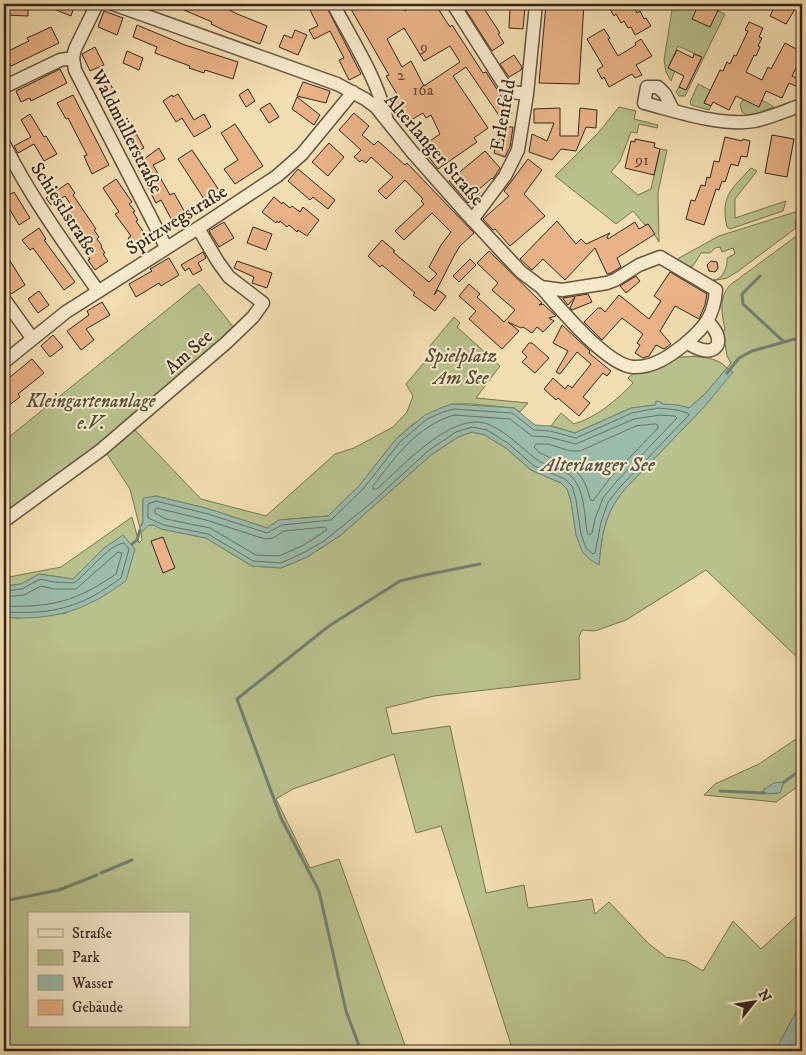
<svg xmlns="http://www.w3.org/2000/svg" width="806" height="1055" font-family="'IM FELL DW Pica',serif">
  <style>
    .green { fill: #b9c28d; stroke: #777454; fill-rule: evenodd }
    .water { fill: #9bbcab; stroke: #728071 }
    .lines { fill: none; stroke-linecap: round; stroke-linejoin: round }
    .shore { stroke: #687062; stroke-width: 1 }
    .stream { stroke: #728071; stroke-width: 3 }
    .building { fill: #eab387; stroke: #35251a; fill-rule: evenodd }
    .minor-casing { stroke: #645340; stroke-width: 15 }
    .minor { stroke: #f7eacc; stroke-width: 12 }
    .labels { text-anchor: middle; stroke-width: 4; stroke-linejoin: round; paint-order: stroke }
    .number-label { font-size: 16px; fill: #624835 }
    .street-label { font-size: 19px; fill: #35251a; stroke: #f7eacc }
    .park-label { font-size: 19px; font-style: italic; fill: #564c37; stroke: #f7eacc }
    .water-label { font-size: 20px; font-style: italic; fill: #545246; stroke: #f7eacc }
  </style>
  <rect width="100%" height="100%" fill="#f3deb1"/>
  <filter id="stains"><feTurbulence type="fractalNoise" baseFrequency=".004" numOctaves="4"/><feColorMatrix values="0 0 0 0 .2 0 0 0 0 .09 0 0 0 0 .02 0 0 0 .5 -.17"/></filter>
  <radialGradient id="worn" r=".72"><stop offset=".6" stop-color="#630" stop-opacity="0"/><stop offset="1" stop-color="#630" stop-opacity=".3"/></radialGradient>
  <path class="green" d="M673 4H703L725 14 685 96H679L676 92 679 87 686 90 702 57 678 46 668 68 675 71 671 81 666 72 664 60Z
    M698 84 710 90 704 103 711 106 709 110 691 105 690 102Z
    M744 99 762 100 774 107 758 113 746 115 742 112 740 104Z
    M619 107 636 111 634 119 658 125 657 128 639 124 637 133 631 132 620 161 611 172 638 195 651 189 660 149 667 150 658 193 659 242 648 224 645 225 633 211 616 224 555 176 598 133Z
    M751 168 757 171 735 199V218L786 201 783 211 730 229 727 227C720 196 731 190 751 168Z
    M795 212 798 218 795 220 796 228 737 272 727 278 712 281 699 273C703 275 708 280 713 280 723 280 728 266 727 258L735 254 733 248 722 252 720 247 715 248 710 253H701L693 266 686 268 678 261 679 258 719 236Z
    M802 232V662L706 570 626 620 595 631 582 630 579 637 580 679 434 696 386 708 392 734 450 726 486 893 524 885 528 908 592 899 595 914 609 902 649 944 666 957 686 961 703 971 733 921 761 949 802 911V1001L775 1051H513L441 826 416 833 394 754 293 789 276 799 310 868 339 859 407 1051H4V617L18 618 67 613 105 547 73 579 39 574 21 584 4 586V578L61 567 132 517 139 543 142 540 141 533 149 525H154L162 529 206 538 252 566 281 568 307 557 341 535 431 455 458 437 472 432 485 435 506 448 531 470 561 483 567 489 571 501 576 535 599 565C602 534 604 515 624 490L704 407 732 372 727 368 705 394 689 408C678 405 666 406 656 402L655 405 631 408 575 433 551 426 561 413 574 424C597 417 617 400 633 383L628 378C646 359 708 346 727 368L731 363 727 356 723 331 725 330C722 313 718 299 730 285ZM29 914H189V1026H29Z
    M199 284 235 329 111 434 19 505 4 513V441Z
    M454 317 460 323 457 327 500 366 476 398 528 403 520 412 514 408 472 404H452L441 408 413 424 396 439 359 486 328 516 279 520 267 528 209 509 156 496 143 499V522L140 528 130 489 105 451 133 428 201 499 266 516 335 454 354 448 393 427 407 412 413 396 406 384 434 351 429 347Z
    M802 735V787L800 785 776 802 704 795 715 784 759 764Z"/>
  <path class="water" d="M727 368 733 372 704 407 624 490C604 515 602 534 599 565L589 559 582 551 576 535 571 501 567 489 561 483 531 470 506 448 485 435 472 432 458 437 431 455 341 535 307 557 281 568 252 566 206 538 161 529 154 525H149L141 533 140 528 143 522V498L156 496 209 509 267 528 279 520 328 516 359 486 396 439 425 415 441 408 452 404 514 408 535 425 551 426 575 433 631 408 655 405 656 401 661 402 662 404 678 405 689 408 705 394Z
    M123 535 135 549 126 581C115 588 104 597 92 602 67 616 32 620 4 617V586L21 584 39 574 73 579 104 548Z
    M784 782 780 793 765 794 763 790 774 783Z
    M802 1001V1051H775Z"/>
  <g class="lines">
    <path class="shore" d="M659 408 677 410 688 413 689 415 621 486 608 502 601 522 595 553 593 554 586 548 581 534 576 500 572 486 565 479 534 466 509 444 487 430 472 427 456 432 428 451 370 504 324 541 305 552 281 563 253 561 208 534 164 525 148 518V504L156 501 208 514 267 533 282 525 331 520 363 489 400 442 427 419 443 412 454 409 512 413 534 430 550 431 576 438 632 413Z
      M454 415 510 419 532 436 549 437 576 444 634 419 660 415 675 416 677 418 616 482 603 498 595 519 592 533 589 535 587 532C584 514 585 484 567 473 557 467 545 466 536 459 520 447 508 433 490 425 454 408 401 468 377 489H373V486C395 457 417 426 454 415Z
      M656 424 658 425V428L610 478 593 501 590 499C584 473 575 468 551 458 544 455 539 453 534 447L536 444H548L570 451H580L636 426Z
      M157 508 206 520 265 539 273 538 284 531 325 527 327 530 302 546 279 556 256 555 210 528 166 519 155 513V510Z
      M4 591 22 589 40 579 54 582 74 583C88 573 108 545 124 543L129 549 121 578C104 590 86 602 66 607 47 613 24 613 4 612
      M4 597 24 595 41 586 54 589H76L118 552 122 553 116 574C77 601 51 608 4 606"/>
    <path class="stream" d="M760 276 742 294 743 304 783 341
      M727 373 739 358 752 351 802 337
      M132 544 137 540 140 530
      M784 782 802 769
      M720 791 765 793
      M101 873 132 860
      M4 901 59 890 97 875
      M361 1051 346 1011 319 891 281 818 237 699 329 626 400 581 425 575 480 564"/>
  </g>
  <path class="building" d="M59 4H75L71 16 56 10Z
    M187 4H218L235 13 267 26 260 44 226 31 211 24 212 22 184 10Z
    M317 4H325L361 74 349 80 339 60 344 58 330 31 314 39 309 30 318 26 309 8Z
    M348 4H401L405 11 416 4H435L450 27 452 25 483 73 486 72 512 113 502 120 466 67 453 76 488 128 474 138 477 142 438 169 421 147 440 134 431 115 426 118 423 113 404 124 390 100 398 96 386 76 389 75ZM404 28 424 61 450 46 460 62 424 86 411 61 402 67 387 39Z
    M462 4H481L500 33 498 34 504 43 492 51Z
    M546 4H584L579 84 539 83Z
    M607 4H632L637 13 640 11 644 19 646 18 651 26 635 35 631 27 628 28 624 21 621 23 616 14 614 16Z
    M699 4H721L710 27 692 19Z
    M781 4H798L786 24 770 16 774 8 778 10Z
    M4 6 28 7V16L4 15Z
    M510 8H525L523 29 509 28Z
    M104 11 123 18 117 35 98 27Z
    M749 22 763 28 759 37 762 38 758 46 760 47 756 56 754 55 746 72 762 80 768 67 771 69 785 43 800 51 796 60 799 62 792 76 802 81V89L789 83 782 98 766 91 759 107 736 96 729 110 713 102 711 106 704 103 720 70 723 71 727 62 730 64 734 55 736 56 748 31 745 30Z
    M137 25 185 45 238 62 233 79 205 70 204 73 189 68 190 66 155 53 157 47 133 37Z
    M51 27 59 43 11 66 4 53 29 41 27 38Z
    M604 29 610 38 608 39 618 56 636 45 635 43 641 39 652 56 636 65 642 75 635 78 632 74 609 87 604 77 602 79 597 70 603 66 587 39Z
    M295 30 307 35 298 55 279 47 284 35 292 38Z
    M95 47 104 65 90 71 82 54Z
    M677 50 693 58 694 54 702 57 686 90 679 87 684 76 668 68Z
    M127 51 143 58 139 70 123 63Z
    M514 55 522 67 521 70 509 77 500 64Z
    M60 69 67 83 31 101 30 98 21 102 16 91Z
    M109 82 116 94 105 100 98 88Z
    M303 82 330 91 326 103 297 96Z
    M248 89 255 101 246 107 239 95Z
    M178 94 194 120 204 114 211 127 194 137 182 118 176 122 163 101 172 95 173 97Z
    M73 95 109 165 92 174 84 156 87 155 68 118 66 119 57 103Z
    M297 97 320 115 314 125 292 109Z
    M270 103 279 117 269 123 260 109Z
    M560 108V136H578L580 108 597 110 596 128 586 127 576 151 561 149 552 160 529 152 532 134 547 141 554 123H534V109Z
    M354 113 369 126 362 135 374 145 378 141 405 165 407 163 474 233 460 246 455 254 434 295 438 290 446 296 435 311 413 295 415 293 382 265 380 267 368 256 382 240 395 251 393 252 429 282 437 274 429 267 441 245 451 232 432 213 404 240 395 231 424 204 421 201 423 199 405 180 386 199 378 191 393 177 371 157 366 163 362 160 360 162 354 157 361 150 339 130Z
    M30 114 44 137 46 136 57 154 44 161 34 144 18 153 14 146 31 137 21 120Z
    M131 124 144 148 132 154 120 130Z
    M235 124 263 166 235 184 224 169 238 160 221 133Z
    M502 127H513L510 147 505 157 494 153 497 141 500 139Z
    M772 135 794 139 787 177 765 173Z
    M725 137 742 141 743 139 750 141 747 157 741 156 738 166 731 164 725 182 722 181 719 190 716 189 704 225 686 219 691 200 695 201 701 185 705 186 707 177 710 178 714 161 719 162Z
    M635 139 655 143 654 147 660 149 654 175 625 168 631 141 635 142Z
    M329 143 344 157 328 176 312 162Z
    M159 148 165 159 153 165 170 195 174 193 187 216 174 224 161 200 156 203 136 165Z
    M192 150 221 193 206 202 178 159Z
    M485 151 500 168 493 179 492 178 478 190 480 193 468 203 449 181Z
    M528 159 542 170 524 194 545 216 510 246 495 229 493 230 483 219 509 196 504 191Z
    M298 169 335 200 328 209 313 197 310 200 288 181Z
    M116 179 132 202 129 204 135 211 133 212 138 220 136 221 150 242 136 251 128 238 131 236 115 214 119 212 103 188Z
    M68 183 75 193 73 195 96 229 94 230 99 237 97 239 102 246 101 247 105 253 103 254 108 261 95 270 88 260 90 259 88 256 90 255 79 241 83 238 64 210 71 205 65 196 51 205 46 198Z
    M14 192 30 218 19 225 4 200V198Z
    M274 197 282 204 283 202 290 208 292 206 300 212 303 207 319 220 307 236 298 230 297 232 289 225 287 227 280 221 279 223 277 221 276 223 262 212Z
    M557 221 576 244 581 239 586 244 610 233 607 237 608 239 635 222 639 229 648 224 655 234 617 258 621 267 611 273 607 274 595 248 565 280 543 259 532 270 520 259Z
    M224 222 234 238 219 247 209 231Z
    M253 227 272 234 266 250 247 243Z
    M39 228 46 239 44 240 75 282 64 290 33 248 30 250 22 240Z
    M4 251 25 285 11 294 4 283Z
    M489 251 542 303 539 305 543 304 556 316 549 318 554 321 543 332 537 327 532 333 523 327 521 328 508 322 519 331 502 349 469 319 476 311 459 296 469 284 480 294 477 297 504 322 515 310 492 290 498 283 477 263Z
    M203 252 206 258 198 263 202 270 193 275 189 268 185 271 181 265Z
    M169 258 179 275 161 286 159 283 136 297 129 284 152 271 150 269Z
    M470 259 476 265 459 282 453 276Z
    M237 261 272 273 267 288 252 283 254 277 234 268Z
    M711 261 717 262 718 268 715 272 709 271 707 265Z
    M670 272 707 294 705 305 699 319 675 306 660 331 671 344 664 349 656 345 649 356 643 358 635 353 640 345 637 343 643 334 622 318 602 340 584 322 598 308H601L605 312 619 295 649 319 661 301 654 296Z
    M636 276 640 281 626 293 620 286Z
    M39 291 49 305 38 313 28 299Z
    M588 294 592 302 572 310 570 308 575 297 568 305 563 299V298Z
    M102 302 110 315 86 329 94 340 81 350 67 331 89 315 87 311Z
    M562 325 590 351 589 353 611 371 607 376 603 373 583 397 590 403 579 416 558 398 556 400 544 389 553 378 565 389 568 385 572 388 591 364 577 352 560 374 556 372 568 351 553 343Z
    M53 335 63 347 50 357 41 346Z
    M529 343H532L549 358 535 373 522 362 527 357 522 352Z
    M32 359 44 373 18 394 20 397 8 406 4 400V382Z
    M163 537 175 568 163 573 151 541Z"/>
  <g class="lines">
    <g class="minor-casing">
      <path id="minor" d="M113 4 337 84 365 99 376 107 413 153 467 214 521 272 541 287 562 290 607 283 615 280 639 265 660 257 716 290C714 316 705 327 685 344 670 356 653 368 633 367 606 365 559 307 541 287
        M333 4C352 40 376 76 386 117
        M453 4 505 86 512 92 527 94
        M73 58 75 70 166 247
        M4 87 60 60 73 58 75 49 97 4
        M673 110 665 94 658 87H647L644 103C676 111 722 127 754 121 770 118 787 110 802 105
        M4 144C30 196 64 243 98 291
        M472 220 505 176 518 150 527 94 536 4
        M4 299 32 338
        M687 342C713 362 730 343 708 322
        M4 362 66 312 206 223 277 176 302 154 353 92
        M4 521 101 450 226 343 253 317 263 303 229 277 218 262 198 228"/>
    </g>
    <use href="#minor" class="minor"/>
  </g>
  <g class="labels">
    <g class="number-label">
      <text x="424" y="52">9</text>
      <text x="401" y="80">2</text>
      <text x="423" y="95">16a</text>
      <text x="642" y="165">91</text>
    </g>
    <g class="street-label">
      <text transform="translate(502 115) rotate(-80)" y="7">Erlenfeld</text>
      <text transform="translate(128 131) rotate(63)" y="7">Waldmüllerstraße</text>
      <text transform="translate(435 149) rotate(49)" y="7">Alterlanger Straße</text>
      <text transform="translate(65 208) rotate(57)" y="7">Schiestlstraße</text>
      <text transform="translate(176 219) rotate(-32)" y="7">Spitzwegstraße</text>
      <text transform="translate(188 351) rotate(-41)" y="7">Am See</text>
    </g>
    <g class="park-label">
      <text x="461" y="362">Spielplatz<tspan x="461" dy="22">Am See</tspan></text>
      <text x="91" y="407">Kleingartenanlage<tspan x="91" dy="22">e.V.</tspan></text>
    </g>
    <g class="water-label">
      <text x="598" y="471">Alterlanger See</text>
    </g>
  </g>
  <rect width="806" height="1055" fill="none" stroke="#f3deb1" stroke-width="20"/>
  <rect x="5" y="5" width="796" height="1045" fill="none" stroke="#35251a" stroke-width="2.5"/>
  <rect x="10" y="10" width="786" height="1035" fill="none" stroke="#35251a"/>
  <rect x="28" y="912" width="162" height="115" fill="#f7eacc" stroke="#a99b85"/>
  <rect x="38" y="929" width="25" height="8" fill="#f7eacc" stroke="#a99b85"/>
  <text x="72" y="938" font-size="15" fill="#35251a">Straße</text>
  <rect x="38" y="950" width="25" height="15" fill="#b9c28d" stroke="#a99b85"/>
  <text x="72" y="962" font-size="15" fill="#35251a">Park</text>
  <rect x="38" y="975" width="25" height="15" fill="#9bbcab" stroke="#a99b85"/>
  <text x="72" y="988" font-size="15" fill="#35251a">Wasser</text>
  <rect x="38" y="1000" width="25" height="15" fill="#eab387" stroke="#a99b85"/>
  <text x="72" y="1012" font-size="15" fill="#35251a">Gebäude</text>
  <g transform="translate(754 1002) rotate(60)" stroke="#f7eacc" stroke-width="4" paint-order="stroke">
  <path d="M0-4L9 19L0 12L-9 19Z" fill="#35251a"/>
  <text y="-8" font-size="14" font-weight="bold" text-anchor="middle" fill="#35251a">N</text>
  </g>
  <rect width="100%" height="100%" filter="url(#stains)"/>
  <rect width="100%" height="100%" fill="url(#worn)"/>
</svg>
